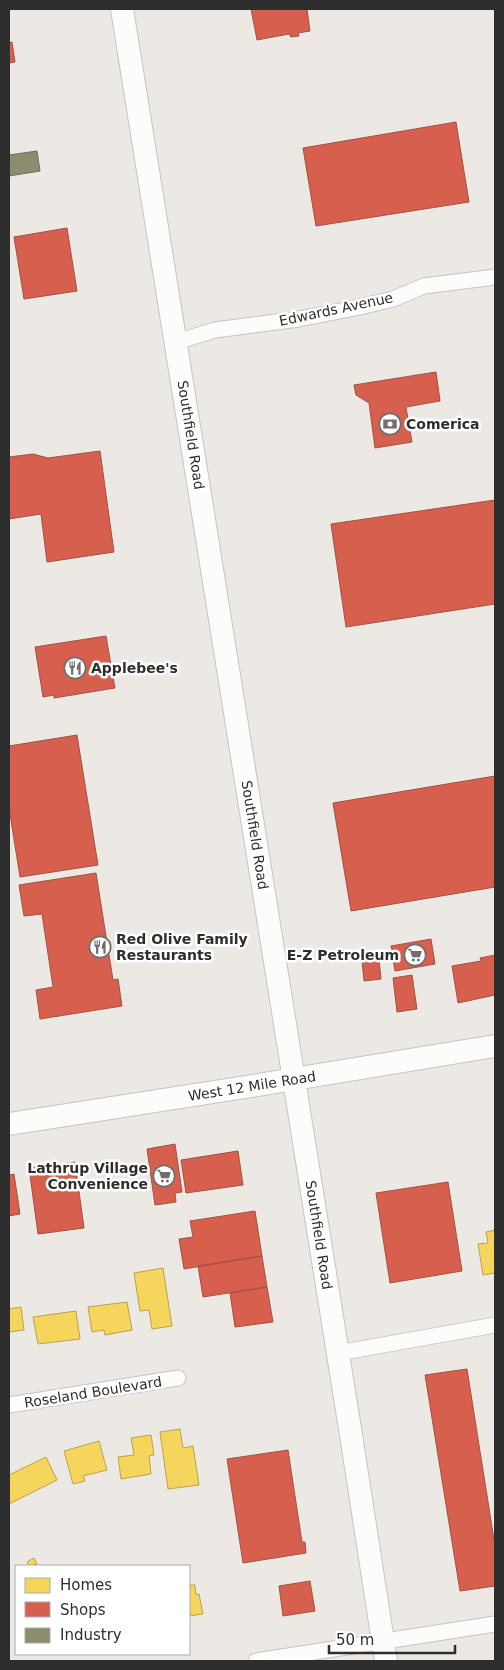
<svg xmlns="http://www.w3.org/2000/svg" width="504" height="1670" font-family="'DejaVu Sans',sans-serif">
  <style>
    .homes { fill: #f6d55c; stroke: #baa34e }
    .shops { fill: #d6604d; stroke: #a45144 }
    .industry { fill: #8c8c6e; stroke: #70705b }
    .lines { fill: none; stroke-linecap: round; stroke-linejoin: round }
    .street-casing { stroke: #c5c4c5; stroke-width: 17 }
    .secondary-casing { stroke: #c5c4c5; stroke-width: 24 }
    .street { stroke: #fcfcfb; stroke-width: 15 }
    .secondary { stroke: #fcfcfb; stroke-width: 22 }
    .labels { text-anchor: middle; stroke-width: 5; stroke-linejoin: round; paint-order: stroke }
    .street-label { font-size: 14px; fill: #2e2e2e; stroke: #fff }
    .poi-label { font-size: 14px; font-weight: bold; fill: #2e2e2e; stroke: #fff; text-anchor: start }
  </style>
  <rect width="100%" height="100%" fill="#ece8e4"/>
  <path class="homes" d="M495 1230V1273L483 1275 478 1244 488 1243 486 1232Z
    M163 1268 172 1326 152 1329 149 1310 140 1311 134 1273Z
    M127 1302 132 1330 105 1335 104 1330 92 1332 88 1307Z
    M21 1307 24 1330 9 1332V1309Z
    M76 1311 80 1339 38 1344 33 1317Z
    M180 1429 183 1448 193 1446 199 1485 168 1489 160 1432Z
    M151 1435 154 1455 149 1456 151 1474 121 1479 118 1457 134 1455 131 1438Z
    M99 1441 107 1470 83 1476 85 1481 73 1484 64 1451Z
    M46 1457 57 1480 9 1504V1475Z
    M34 1558 37 1564 29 1566 27 1562Z
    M189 1585H195L196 1595 199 1594 203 1614 189 1616Z"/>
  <path class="shops" d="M251 9H307L310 31 298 33 299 36 291 37 289 34 257 40Z
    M12 42 15 62 9 63V43Z
    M456 122 469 202 316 226 303 148Z
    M67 228 77 291 24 299 14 237Z
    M436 372 440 401 406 407 412 442 375 448 369 403 356 395 354 385Z
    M100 451 114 552 47 562 41 514 9 519V457L33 454 48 458Z
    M495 500V604L346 627 331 524Z
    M106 636 115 688 54 698V695L43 697 35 647Z
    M77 735 98 865 20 877 9 808V746Z
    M495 776V887L351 911 333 803Z
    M96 873 113 980 118 979 122 1006 40 1019 36 990 53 987 42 914 24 916 19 885Z
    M431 939 435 964 395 971 391 946Z
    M495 955V995L458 1003 452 966 481 961 480 958Z
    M379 959 381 979 364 981 362 961Z
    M412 975 417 1009 397 1012 393 978Z
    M175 1144 182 1192 175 1193 176 1202 155 1205 147 1149Z
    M238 1151 243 1185 186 1193 181 1160Z
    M75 1162 84 1228 38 1234 29 1168Z
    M14 1174 20 1214 9 1216V1175Z
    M448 1182 462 1271 390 1283 376 1193Z
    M255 1211 262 1256 184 1269 179 1239 193 1237 190 1221Z
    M262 1256 267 1287 203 1297 198 1266Z
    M267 1287 273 1322 235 1327 230 1293Z
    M467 1369 495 1546V1586L460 1591 425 1375Z
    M288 1450 302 1542H305L306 1553 243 1563 227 1459Z
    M310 1581 315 1611 283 1616 279 1586Z"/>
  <path class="industry" d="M37 151 40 171 9 176V155Z"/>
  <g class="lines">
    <g class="street-casing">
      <path id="street" d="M176 342 215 330 299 319 360 307 393 299 424 286 495 277
        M338 1353 495 1325
        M9 1405 178 1378
        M256 1661 495 1624"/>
    </g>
    <g class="secondary-casing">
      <path id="secondary" d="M122 9 351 1435 386 1661
        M9 1124 252 1086 495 1046"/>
    </g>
    <use href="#street" class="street"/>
    <use href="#secondary" class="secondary"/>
  </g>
  <defs>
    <g id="bank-ring" transform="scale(1.125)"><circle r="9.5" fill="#fff" stroke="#706f6e" stroke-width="1.5"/><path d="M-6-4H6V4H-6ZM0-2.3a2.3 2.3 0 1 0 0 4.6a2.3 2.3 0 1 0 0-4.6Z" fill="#706f6e"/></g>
    <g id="restaurant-ring" transform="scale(1.125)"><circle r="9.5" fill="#fff" stroke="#706f6e" stroke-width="1.5"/><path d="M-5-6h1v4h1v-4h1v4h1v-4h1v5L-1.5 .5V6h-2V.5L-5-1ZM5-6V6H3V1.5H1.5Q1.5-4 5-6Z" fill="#706f6e"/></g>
    <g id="supermarket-ring" transform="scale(1.125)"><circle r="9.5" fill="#fff" stroke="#706f6e" stroke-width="1.5"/><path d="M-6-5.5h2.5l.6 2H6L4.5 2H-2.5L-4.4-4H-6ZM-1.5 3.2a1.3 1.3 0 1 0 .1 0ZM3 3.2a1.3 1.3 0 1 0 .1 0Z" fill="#706f6e"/></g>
  </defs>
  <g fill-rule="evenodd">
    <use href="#bank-ring" x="390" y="424"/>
    <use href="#restaurant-ring" x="75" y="668"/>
    <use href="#restaurant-ring" x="100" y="947"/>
    <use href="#supermarket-ring" x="415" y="955"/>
    <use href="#supermarket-ring" x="164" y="1176"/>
  </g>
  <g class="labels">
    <g class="street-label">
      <text transform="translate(336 309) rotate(-12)" y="5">Edwards Avenue</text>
      <text transform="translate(191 435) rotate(81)" y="5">Southfield Road</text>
      <text transform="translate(255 835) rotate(81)" y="5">Southfield Road</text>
      <text transform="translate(252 1086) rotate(-9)" y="5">West 12 Mile Road</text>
      <text transform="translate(319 1235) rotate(81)" y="5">Southfield Road</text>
      <text transform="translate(93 1392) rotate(-9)" y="5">Roseland Boulevard</text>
    </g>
    <g class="poi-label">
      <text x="406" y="429">Comerica</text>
      <text x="91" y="673">Applebee's</text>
      <text x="116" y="944">Red Olive Family<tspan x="116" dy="16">Restaurants</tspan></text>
      <text x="399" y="960" text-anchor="end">E-Z Petroleum</text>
      <text x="148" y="1173" text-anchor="end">Lathrup Village<tspan x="148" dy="16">Convenience</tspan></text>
    </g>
  </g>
  <rect width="504" height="1670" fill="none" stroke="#2e2e2e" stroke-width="20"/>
  <rect x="15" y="1565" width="175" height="90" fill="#ffffff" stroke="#ababab"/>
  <rect x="25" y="1578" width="25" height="15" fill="#f6d55c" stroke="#ababab"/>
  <text x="60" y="1590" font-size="15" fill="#2e2e2e">Homes</text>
  <rect x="25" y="1602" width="25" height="15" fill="#d6604d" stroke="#ababab"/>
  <text x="60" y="1615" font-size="15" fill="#2e2e2e">Shops</text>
  <rect x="25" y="1628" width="25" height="15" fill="#8c8c6e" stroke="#ababab"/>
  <text x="60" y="1640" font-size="15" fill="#2e2e2e">Industry</text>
  <path d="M329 1645v8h126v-8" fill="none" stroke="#2e2e2e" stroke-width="2.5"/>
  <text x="336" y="1645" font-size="15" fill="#2e2e2e" stroke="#ffffff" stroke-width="4" paint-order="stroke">50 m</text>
</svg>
